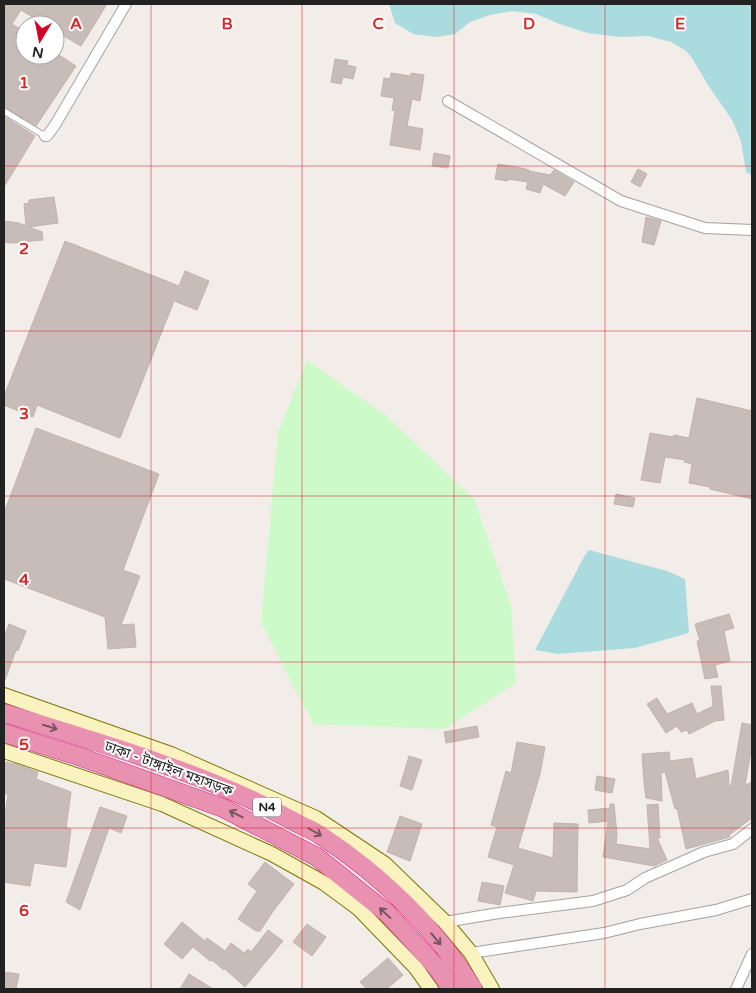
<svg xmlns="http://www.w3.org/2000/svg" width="756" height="993" font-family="'Varela Round','Noto Sans Bengali',sans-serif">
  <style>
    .park { fill: #ccfac8 }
    .water { fill: #aadcdf }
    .building { fill: #c7bcb8; stroke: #c4b2ab }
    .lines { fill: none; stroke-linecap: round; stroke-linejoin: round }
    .lane-casing { stroke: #a3a3a3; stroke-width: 7 }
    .street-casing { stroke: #a3a3a3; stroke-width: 12 }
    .secondary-casing { stroke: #7e7504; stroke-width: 16 }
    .highway-casing { stroke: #dd2986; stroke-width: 19 }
    .lane { stroke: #fff; stroke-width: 5 }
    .street { stroke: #fff; stroke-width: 10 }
    .secondary { stroke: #faf3bf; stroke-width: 14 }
    .highway { stroke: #e891b1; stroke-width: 18 }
    .oneway { stroke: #7b5462 }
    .grid { fill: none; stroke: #d62828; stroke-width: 1; stroke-opacity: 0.55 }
    .labels { text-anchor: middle; stroke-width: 4; stroke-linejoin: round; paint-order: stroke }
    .shield { fill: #fff; stroke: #646464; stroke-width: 1 }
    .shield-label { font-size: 12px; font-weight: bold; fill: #222 }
    .street-label { font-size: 14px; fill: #222; stroke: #fff }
    .grid-label { font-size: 16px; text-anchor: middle; font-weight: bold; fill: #d62828; stroke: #fff; stroke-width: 4; stroke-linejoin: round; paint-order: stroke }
  </style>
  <rect width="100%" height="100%" fill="#f2ede9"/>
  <path class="park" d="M307 360 385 415 474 499 511 606 516 683 444 729 313 724 261 622 278 433Z"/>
  <path class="water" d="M389 4H752V175L746 172 741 141 732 120 708 85 692 58 686 51 671 42 648 36 619 37 588 33 562 25 536 14 512 11 490 15 470 22 455 34 436 37 413 34 395 23Z
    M589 550 667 571 685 579 689 633 635 648 558 654 535 650 585 555Z"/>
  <path class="building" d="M4 4H107L81 46 55 31V25H46L21 10 12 24 25 32V55H59L76 66 36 126 4 107Z
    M335 59 348 61 347 65 356 67 353 79 343 77 341 84 331 82Z
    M391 73 410 76 411 73 424 75 420 101 412 99 407 126 423 129 420 150 390 145 395 111 392 110 394 98 381 96 384 78 390 79Z
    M4 116 35 136 4 187Z
    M434 153 450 156 448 168 432 166Z
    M498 164 522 168 529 170V171L550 175 554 170 574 182 565 196 543 184 540 193 526 189 528 182 508 179V181L495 179Z
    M638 169 647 174 640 187 631 182Z
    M54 197 58 223 29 227 42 232 43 240 12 243 4 242V221L19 223 26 226 24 204 29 203V200Z
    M646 217 661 221 654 245 642 242Z
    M65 241 179 286 185 271 209 281 197 310 174 301 120 438 37 405 33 417 4 405V396Z
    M697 398 752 411V499L710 489V487L689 483 692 464 684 462 685 460 665 457 660 483 641 480 650 433 673 437 674 435 689 438Z
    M36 428 159 474 123 570 140 576 121 625 134 624 136 647 108 649 105 617 4 579V513Z
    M616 494 635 498 633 507 614 504Z
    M729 614 734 628 724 631 730 661 715 665 718 677 705 679 697 641H700L695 624Z
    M9 624 26 631 18 651 16 650 5 680H4V637Z
    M711 686H721L724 720 715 721 689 734 687 730 681 732 677 726 666 733 647 704 657 698 667 714 692 703 697 714 713 706Z
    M742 723 752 725V751H751L745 785 752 782V818L729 835 730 837 686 849 677 808 675 809 665 772 661 773 662 801 646 798 644 782 642 754 669 752 670 761 692 758 696 779 728 770 729 786H731Z
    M477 726 479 737 446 743 444 732Z
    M517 742 545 747 540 774 518 848 553 858 554 823 578 824 577 892 536 891 533 901 505 893 514 865 488 857 497 827 491 825 506 771 511 773Z
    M409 756 422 760 412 790 400 786Z
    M4 762 15 764 38 772 36 779 71 792 66 828 71 829 66 867 34 863 30 886 4 882V822L8 794H4Z
    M597 776 615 779 612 793 595 790Z
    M610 804H614L617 835 616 844 650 849 647 805 658 804 660 838H657L667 860 654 866 603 857 608 821 589 823 588 810 610 808Z
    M100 807 127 816 121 833 109 828 80 910 66 902Z
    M400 816 422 824 410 861 387 852Z
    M265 862 294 884 274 910 260 931H256L238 919 257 891 248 884Z
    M482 882 504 886 500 905 478 901Z
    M182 922 205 941 207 938 225 951 231 943 244 953 248 949 251 952 268 930 283 941 245 987 225 969 224 970 212 960 210 961 193 947 182 959 164 944Z
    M307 924 326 937 312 956 293 942Z
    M388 958 403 975 387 989H367L360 982Z
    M4 972 19 974 16 989H4Z
    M189 974 213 989H180Z"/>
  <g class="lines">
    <g class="lane-casing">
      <path id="lane" d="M4 111 45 136"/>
    </g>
    <g class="street-casing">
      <path id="street" d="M448 101 621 201 705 228 752 230
        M45 136H47L55 125 126 4
        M445 922 499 913 593 901 627 890 645 878 704 852 733 844 752 829
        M471 953 604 933 640 924 716 910 752 899
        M736 989 752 954"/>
    </g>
    <g class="secondary-casing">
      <path id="secondary" d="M4 695 171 754 316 818 385 864 445 922 471 953 492 989
        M4 751 162 804 272 854 324 883 358 908 416 968 431 989"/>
    </g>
    <g class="highway-casing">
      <path id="highway" d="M4 713C85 738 168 762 246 797 263 805 280 814 297 823 304 827 313 830 320 835 380 874 436 928 473 989
        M4 733 78 756 223 808 317 857 387 913 412 940 437 968 452 989"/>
    </g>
    <use href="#lane" class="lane"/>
    <use href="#street" class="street"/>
    <use href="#secondary" class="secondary"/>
    <use href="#highway" class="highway"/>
  </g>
  <defs><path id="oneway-shaft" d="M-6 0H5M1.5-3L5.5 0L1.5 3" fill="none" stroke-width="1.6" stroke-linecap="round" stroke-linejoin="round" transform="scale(1.25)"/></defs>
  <g class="oneway">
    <use href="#oneway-shaft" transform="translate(50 727) rotate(17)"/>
    <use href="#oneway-shaft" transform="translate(236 814) rotate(-153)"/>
    <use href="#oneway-shaft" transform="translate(315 832) rotate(30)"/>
    <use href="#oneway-shaft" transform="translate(385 913) rotate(-137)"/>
    <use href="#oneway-shaft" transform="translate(436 939) rotate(50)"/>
  </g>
  <path class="grid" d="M151 4V989M302 4V989M454 4V989M605 4V989M4 166H752M4 331H752M4 496H752M4 662H752M4 828H752"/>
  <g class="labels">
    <rect class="shield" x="253" y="797.5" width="28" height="19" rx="4"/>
    <g class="shield-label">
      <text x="267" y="811">N4</text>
    </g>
    <g class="street-label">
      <text transform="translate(169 768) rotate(20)" y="5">ঢাকা - টাঙ্গাইল মহাসড়ক</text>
    </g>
  </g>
  <g class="grid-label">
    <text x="76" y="29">A</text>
    <text x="227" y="29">B</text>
    <text x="378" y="29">C</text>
    <text x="529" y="29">D</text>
    <text x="680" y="29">E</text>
    <text x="24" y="88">1</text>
    <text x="24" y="254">2</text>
    <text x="24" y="419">3</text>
    <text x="24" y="585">4</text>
    <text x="24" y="750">5</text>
    <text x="24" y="916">6</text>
  </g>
  <rect width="756" height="993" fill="none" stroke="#222222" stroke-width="10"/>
  <g transform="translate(40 40) rotate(190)"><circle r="24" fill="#ffffff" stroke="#a7a7a7"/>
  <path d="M0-4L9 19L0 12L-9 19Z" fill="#d40025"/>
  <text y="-8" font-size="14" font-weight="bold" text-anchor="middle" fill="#222222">N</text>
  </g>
</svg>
